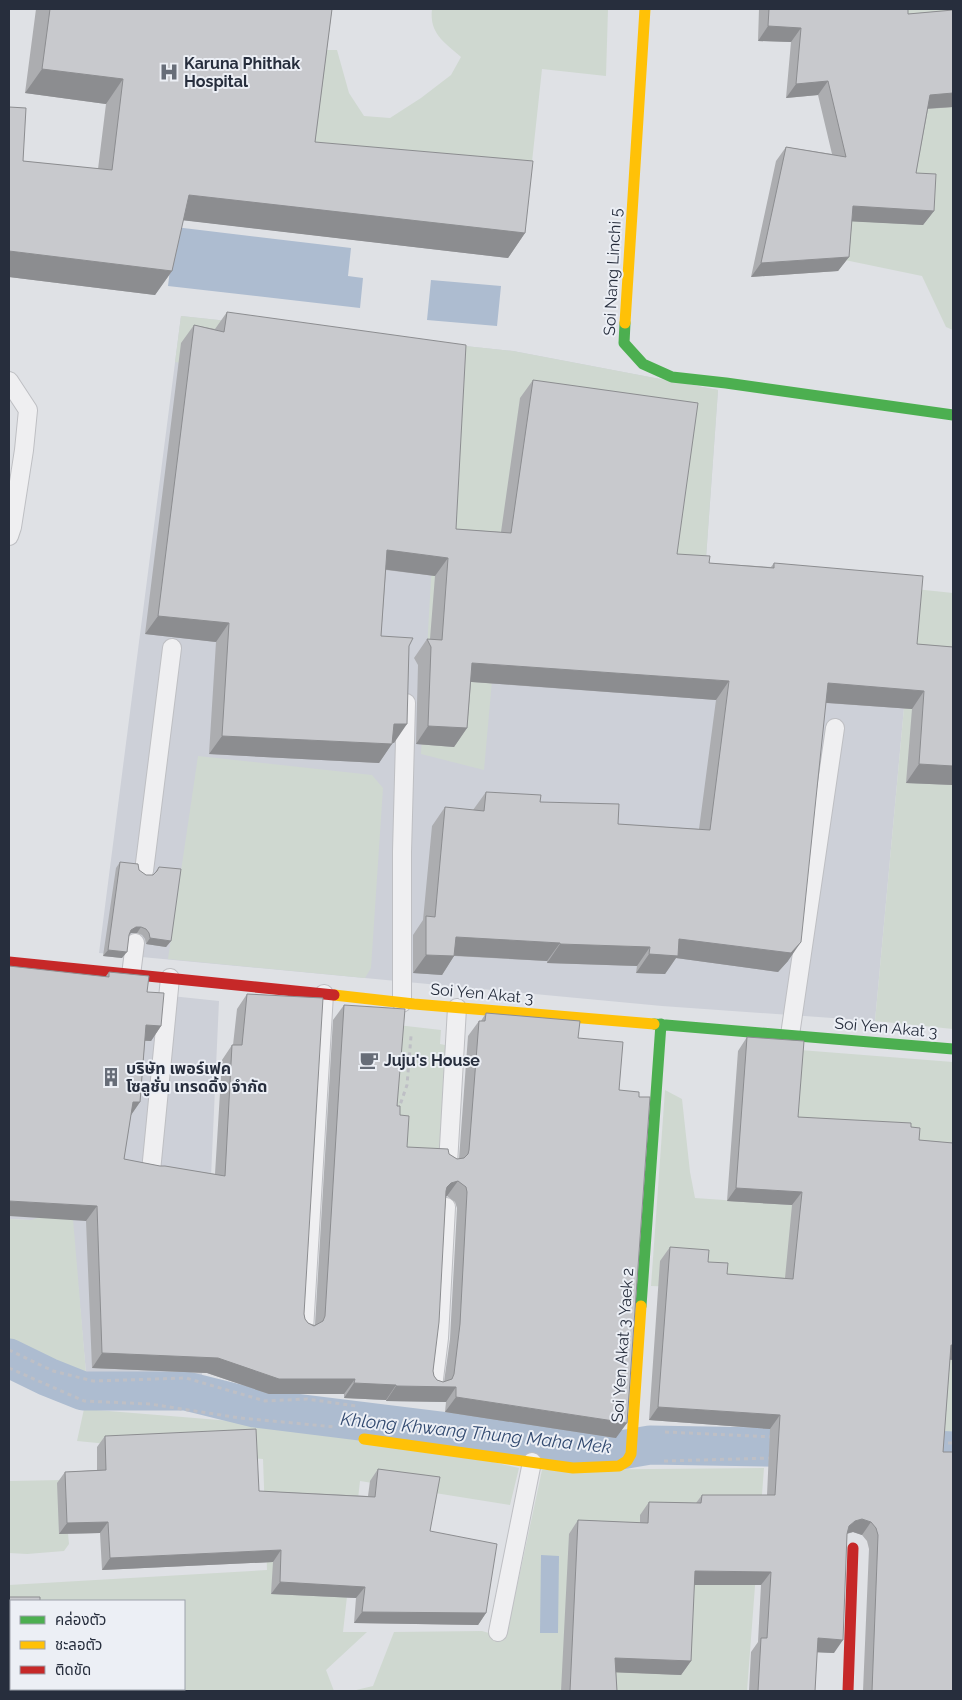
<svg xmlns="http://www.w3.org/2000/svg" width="962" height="1700" font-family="Raleway,'Noto Sans Thai',sans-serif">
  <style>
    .built { fill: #cdd0d8 }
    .green { fill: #cfd8d0 }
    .water { fill: #adbcd0 }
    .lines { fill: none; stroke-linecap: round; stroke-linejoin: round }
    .canal { stroke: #adbcd0; stroke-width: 39 }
    .lane-casing { stroke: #bebfc3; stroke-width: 20 }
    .path { stroke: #bebfc5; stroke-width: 3; stroke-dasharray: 4 4; stroke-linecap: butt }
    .lane { stroke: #efeff1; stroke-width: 18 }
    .fast { stroke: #4caf50; stroke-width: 11 }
    .slow { stroke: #ffc107; stroke-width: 11 }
    .jam { stroke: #c62828; stroke-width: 11 }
    .wall { fill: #acadb0; fill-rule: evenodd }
    .shaded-wall { fill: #8c8d90 }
    .building { fill: #c8c9cd; stroke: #8c8d90; fill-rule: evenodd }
    .labels { text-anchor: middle; stroke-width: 4; stroke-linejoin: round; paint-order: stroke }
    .poi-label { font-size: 16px; font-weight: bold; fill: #272e3d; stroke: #eceff5; text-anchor: start }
    .street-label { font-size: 16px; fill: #272e3d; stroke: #eceff5 }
    .water-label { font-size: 18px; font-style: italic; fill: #324a70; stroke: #eceff5 }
  </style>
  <rect width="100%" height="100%" fill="#dfe1e5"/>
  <path class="built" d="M181 316 513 351 718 390 705 572 915 589 875 1021 662 1006 99 953Z
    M9 979 219 1001 202 1375 131 1376 86 1373 74 1241 31 1220 9 1219Z"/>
  <path class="green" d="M432 9H608L606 76 542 69 531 171 299 151 313 50H337L349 93 364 116 390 118 421 98 451 75 461 57C445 43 429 34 432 9Z
    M895 9H953V330L946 327 922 276 840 259Z
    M181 316 513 351 718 390 705 572 502 569 484 770 421 754 441 404 175 362Z
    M915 589 953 593V1029L875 1021Z
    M198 756 372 775 383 788 371 968 365 978 168 959Z
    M345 1019 441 1030 440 1044 464 1049 456 1178 337 1167Z
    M800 1050 953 1062V1437L887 1436 792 1139Z
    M665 1090 682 1099 690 1172 695 1198 809 1206 813 1292 651 1286Z
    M72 1207 86 1373 79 1383 49 1373 9 1351V1219L31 1220Z
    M84 1409 365 1432 519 1468 510 1505 360 1481 343 1632H367L326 1670 334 1691H116V1689H184V1601H11V1677H9V1585L267 1570 263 1459 77 1441Z
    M764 1468 747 1691H352L373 1686 394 1632 482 1631 506 1638 542 1470Z
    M63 1480 69 1544 64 1551 27 1554 9 1553V1481Z"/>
  <path class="water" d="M175 227 351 248 348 276 363 278 360 308 168 286Z
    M431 280 501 286 497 326 427 320Z
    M541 1555 559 1556 558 1633H540Z"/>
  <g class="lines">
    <path class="canal" d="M9 1358 48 1377 83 1391H186L255 1408 609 1452 650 1445 823 1448
      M890 1448 953 1451"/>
    <g class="lane-casing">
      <path id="lane" d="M9 381 28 410 24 450 12 527 9 536
        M144 871 172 648
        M131 975 135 943
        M402 1003V852L406 703
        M790 1035 835 728
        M448 1164 457 1008
        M151 1171 170 978
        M304 1330 324 994
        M433 1387 439 1338 446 1207
        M498 1632 532 1462"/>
    </g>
    <path class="path" d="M394 1106 400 1105 407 1085 411 1036
      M9 1350 53 1371 93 1381 186 1378 265 1401 307 1399 356 1406
      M9 1368 84 1401 150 1404 240 1418 335 1427
      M665 1432 774 1437
      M940 1443H953
      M664 1461 773 1458"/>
    <use href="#lane" class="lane"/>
    <path class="fast" d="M625 323 624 343 643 364 672 377 726 383 953 415
      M654 1024 953 1049
      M641 1306 661 1024"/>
    <path class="slow" d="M625 323 645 9
      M334 995 414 1004 654 1024
      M364 1439 573 1468 619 1466 627 1461 631 1454 641 1306"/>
    <path class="jam" d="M9 962 334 995
      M848 1691 853 1548"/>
  </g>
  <path class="wall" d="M36 9H332L315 142 525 233 508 258 183 220 172 271 155 295 9 277V107L23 161 98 169 106 104 25 93Z
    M759 9H908V14L953 10V107L928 109 916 173 934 211 923 225 852 221 849 257 838 271 751 277 776 161 786 147 832 154 818 95 786 98 791 42 758 41Z
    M227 312 456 529 501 532 520 398 533 380 677 554 709 563 771 567 774 563 917 644 953 647V785L906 783 912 709 826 703 788 961 778 972 676 958 665 974 636 973 637 966 547 963V961L454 956 442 975 413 973V935L423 920 432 826 445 807 473 810 486 792 540 802 618 824 699 829 716 700 471 682 467 728 454 747 416 744 418 665 414 658 427 639H430L435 576 386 570 381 636 409 646 394 743H392L379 763 209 754 216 642 145 634 181 343 194 325 215 329Z
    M120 862 139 870 146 875H153L159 867 171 941 166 947 146 944 145 939 142 935 137 933H131L129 935 122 958 103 956 116 868Z
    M109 972 147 992 161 1026 151 1041H145L140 1102 131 1115 124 1159 160 1166 215 1174 222 1060 232 1045H233L237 1009 247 994 305 1319 308 1323 315 1325 333 1020 344 1005 397 1106 407 1147 449 1154 457 1159H459L468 1036 479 1021H481L486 1013 578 1038 619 1090 616 1438 445 1412 446 1402 386 1401V1400L344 1398V1394H269L207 1373 92 1368 86 1221 106 976ZM447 1196 455 1202 457 1208 450 1339 444 1382H443L437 1380 434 1376 433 1371 446 1197Z
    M747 1037 798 1117 911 1127 919 1140 953 1143V1360L950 1359 943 1452 953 1691H863L869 1549 867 1541 862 1535 853 1532 847 1534 834 1653 817 1652 815 1691H749L751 1652 758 1642 761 1585H694L691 1661 681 1675 616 1672 617 1691H561L569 1534 578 1520 640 1523V1515L649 1502 696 1503 702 1495H767L770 1429 649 1420 660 1261 670 1247 708 1262 727 1274 785 1278 792 1205 727 1201 738 1051Z
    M105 1436 259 1491 368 1496 370 1481 378 1469 430 1531 486 1613 478 1625 354 1623 356 1598 271 1594 273 1562 102 1570 100 1533 59 1534 57 1483 65 1472 97 1470V1447Z"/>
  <path class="shaded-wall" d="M768 26 801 28 791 42 758 41Z
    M42 69 123 79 106 104 25 93Z
    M828 81 818 95 786 98 796 84Z
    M953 93V107L920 109 930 95Z
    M189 195 525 233 508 258 172 219Z
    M853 206 934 211 923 225 843 221Z
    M9 251 172 271 155 295 9 277Z
    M849 257 838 271 751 277 761 263Z
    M387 550 448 558 435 576 374 568Z
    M158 616 229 623 216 642 145 634Z
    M472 663 729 681 716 700 459 681Z
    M828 683 924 691 912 709 815 702Z
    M394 724H407L394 743 381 742Z
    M428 726 467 728 454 747 416 744Z
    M222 736 392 744 379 763 209 754Z
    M919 764 953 766V785L906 783Z
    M136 927H141L137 933H131L127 936 131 930Z
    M456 937 560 943 547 961 443 955Z
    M150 938 171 941 166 947 146 944Z
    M679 939 801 942 788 961 778 972 676 958 665 974 636 973 649 954Z
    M560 944 650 947 637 966 547 963Z
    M108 950 127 952 122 958 103 956Z
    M426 955 454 956 442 975 413 973Z
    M146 1025 161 1026 151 1041 136 1040Z
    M133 1102H140L129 1118Z
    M458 1181 447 1196 441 1198 447 1187 451 1183Z
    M736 1188 802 1192 792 1205 727 1201Z
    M9 1201 97 1206 86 1221 9 1216Z
    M951 1345H953V1360L941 1359Z
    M102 1353 218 1358 355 1379 344 1394H269L207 1373 92 1368Z
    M354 1383 396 1385 386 1400 344 1398Z
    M396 1386 456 1387 446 1402 386 1401Z
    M456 1397 627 1423 616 1438 445 1412Z
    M658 1407 780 1415 770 1429 649 1420Z
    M862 1519 871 1522 862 1535 853 1532 845 1534 849 1526 855 1521Z
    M108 1522 100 1533 59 1534 67 1523Z
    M281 1550 273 1562 102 1570 110 1558Z
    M695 1571 771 1572 761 1585H686Z
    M280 1582 365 1587 356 1598 271 1594Z
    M362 1612 486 1613 478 1625 354 1623Z
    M818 1638 843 1640 834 1653 809 1652Z
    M9 1653H11V1665H9Z
    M615 1658 691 1661 681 1675 606 1672Z"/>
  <path class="building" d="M50 9H332L315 142 533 161 525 233 189 195 172 271 9 251V107L26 108 23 161 112 170 123 79 42 69Z
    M769 9H908V14L953 10V93L930 95 916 173 936 174 934 211 853 206 849 257 761 263 786 147 846 157 828 81 796 84 801 28 768 26Z
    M227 312 466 345 456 529 511 533 533 380 698 403 677 554 710 556 709 563 774 568V563L923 576 917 644 953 647V766L919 764 924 691 828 683 801 942 791 953 679 939 678 956 649 954 650 947 560 944V943L456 937 454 956 426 955V916L435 917 445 807 484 811 486 792 541 795 540 802 619 804 618 824 710 830 729 681 472 663 467 728 428 726 431 647 427 639 442 640 448 558 387 550 381 636 413 638 409 646 407 724H394L392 744 222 736 229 623 158 616 194 325 224 332Z
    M120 862 138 864 139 870 146 875H153L157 871 159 867 181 869 171 941 150 938 149 933 146 929 141 927H136L131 930 129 935 127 952 108 950Z
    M9 966 109 977V972L149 976 147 992 164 993 161 1026 146 1025 140 1102H133L124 1159 160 1166H165L225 1176 232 1045H242L247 994 323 998 304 1314 305 1319 308 1323 314 1326 323 1321 325 1316 344 1005 405 1009 397 1106H400V1115L409 1116 407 1147 448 1149 449 1154 457 1159 464 1158 468 1154 469 1150 479 1021H485L486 1013 580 1021 578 1038 623 1042 619 1090 639 1092V1097H650L627 1423 456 1397V1387L396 1386V1385L354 1383 355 1379H279L218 1358 102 1353 97 1206 9 1201ZM458 1181 466 1187 467 1192 460 1324 454 1374 452 1379 443 1382 437 1380 434 1376 433 1371 439 1322 446 1191 447 1187 451 1183Z
    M747 1037 804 1041 798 1117 911 1123V1127L920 1128 919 1140 953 1143V1345H951L943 1452H953V1691H872L878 1535 876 1528 871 1522 862 1519 855 1521 849 1526 847 1534 843 1640 818 1638 815 1691H758L761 1638H767L771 1572 695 1571 691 1661 615 1658 617 1691H570L578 1520 648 1523 649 1502 701 1503 702 1495H775L780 1415 658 1407 670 1247 709 1250 708 1262 728 1263 727 1274 793 1279 802 1192 736 1188Z
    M256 1429 259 1491 375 1497 378 1469 440 1477 430 1531 497 1544 486 1613 362 1612 365 1587 280 1582 281 1550 110 1558 108 1522 67 1523 65 1472 106 1470 105 1436Z
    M9 1597H40V1601H11V1653H9Z"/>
  <defs>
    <g id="hospital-bare" transform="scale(1.5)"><path d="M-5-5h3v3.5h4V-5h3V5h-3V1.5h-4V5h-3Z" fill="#676d78" stroke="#eceff5" stroke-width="2.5" paint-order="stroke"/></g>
    <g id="cafe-bare" transform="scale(1.5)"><path d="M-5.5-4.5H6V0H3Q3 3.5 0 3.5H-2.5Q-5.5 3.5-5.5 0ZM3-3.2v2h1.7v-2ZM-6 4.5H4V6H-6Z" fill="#676d78" stroke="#eceff5" stroke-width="2.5" paint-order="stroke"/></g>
    <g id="building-bare" transform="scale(1.5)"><path d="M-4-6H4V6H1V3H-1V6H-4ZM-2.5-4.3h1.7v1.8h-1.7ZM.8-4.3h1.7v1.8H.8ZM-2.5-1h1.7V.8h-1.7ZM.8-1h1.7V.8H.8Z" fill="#676d78" stroke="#eceff5" stroke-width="2.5" paint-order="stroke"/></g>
  </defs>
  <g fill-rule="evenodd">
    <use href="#hospital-bare" x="169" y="72"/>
    <use href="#cafe-bare" x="369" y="1060"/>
    <use href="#building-bare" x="111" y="1077"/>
  </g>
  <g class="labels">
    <g class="poi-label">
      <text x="184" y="69">Karuna Phithak<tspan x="184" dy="18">Hospital</tspan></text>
      <text x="384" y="1066">Juju's House</text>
      <text x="126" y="1074">บริษัท เพอร์เฟค<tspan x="126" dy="18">โซลูชั่น เทรดดิ้ง จำกัด</tspan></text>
    </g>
    <g class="street-label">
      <text transform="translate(612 272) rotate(-87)" y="6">Soi Nang Linchi 5</text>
      <text transform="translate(482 993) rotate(5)" y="6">Soi Yen Akat 3</text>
      <text transform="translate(886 1027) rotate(5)" y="6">Soi Yen Akat 3</text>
      <text transform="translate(622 1345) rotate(-86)" y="6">Soi Yen Akat 3 Yaek 2</text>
    </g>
    <g class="water-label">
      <text transform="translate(476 1433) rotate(6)" y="6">Khlong Khwang Thung Maha Mek</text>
    </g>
  </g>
  <rect width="962" height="1700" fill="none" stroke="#272e3d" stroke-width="20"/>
  <rect x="10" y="1600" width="175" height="90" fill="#eceff5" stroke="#9da2ab"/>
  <rect x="20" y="1616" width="25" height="8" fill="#4caf50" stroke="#9da2ab"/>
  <text x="55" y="1625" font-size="15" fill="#272e3d">คล่องตัว</text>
  <rect x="20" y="1641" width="25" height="8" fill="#ffc107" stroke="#9da2ab"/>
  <text x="55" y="1650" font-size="15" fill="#272e3d">ชะลอตัว</text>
  <rect x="20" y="1666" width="25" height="8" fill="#c62828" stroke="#9da2ab"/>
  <text x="55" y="1675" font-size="15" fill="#272e3d">ติดขัด</text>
</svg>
